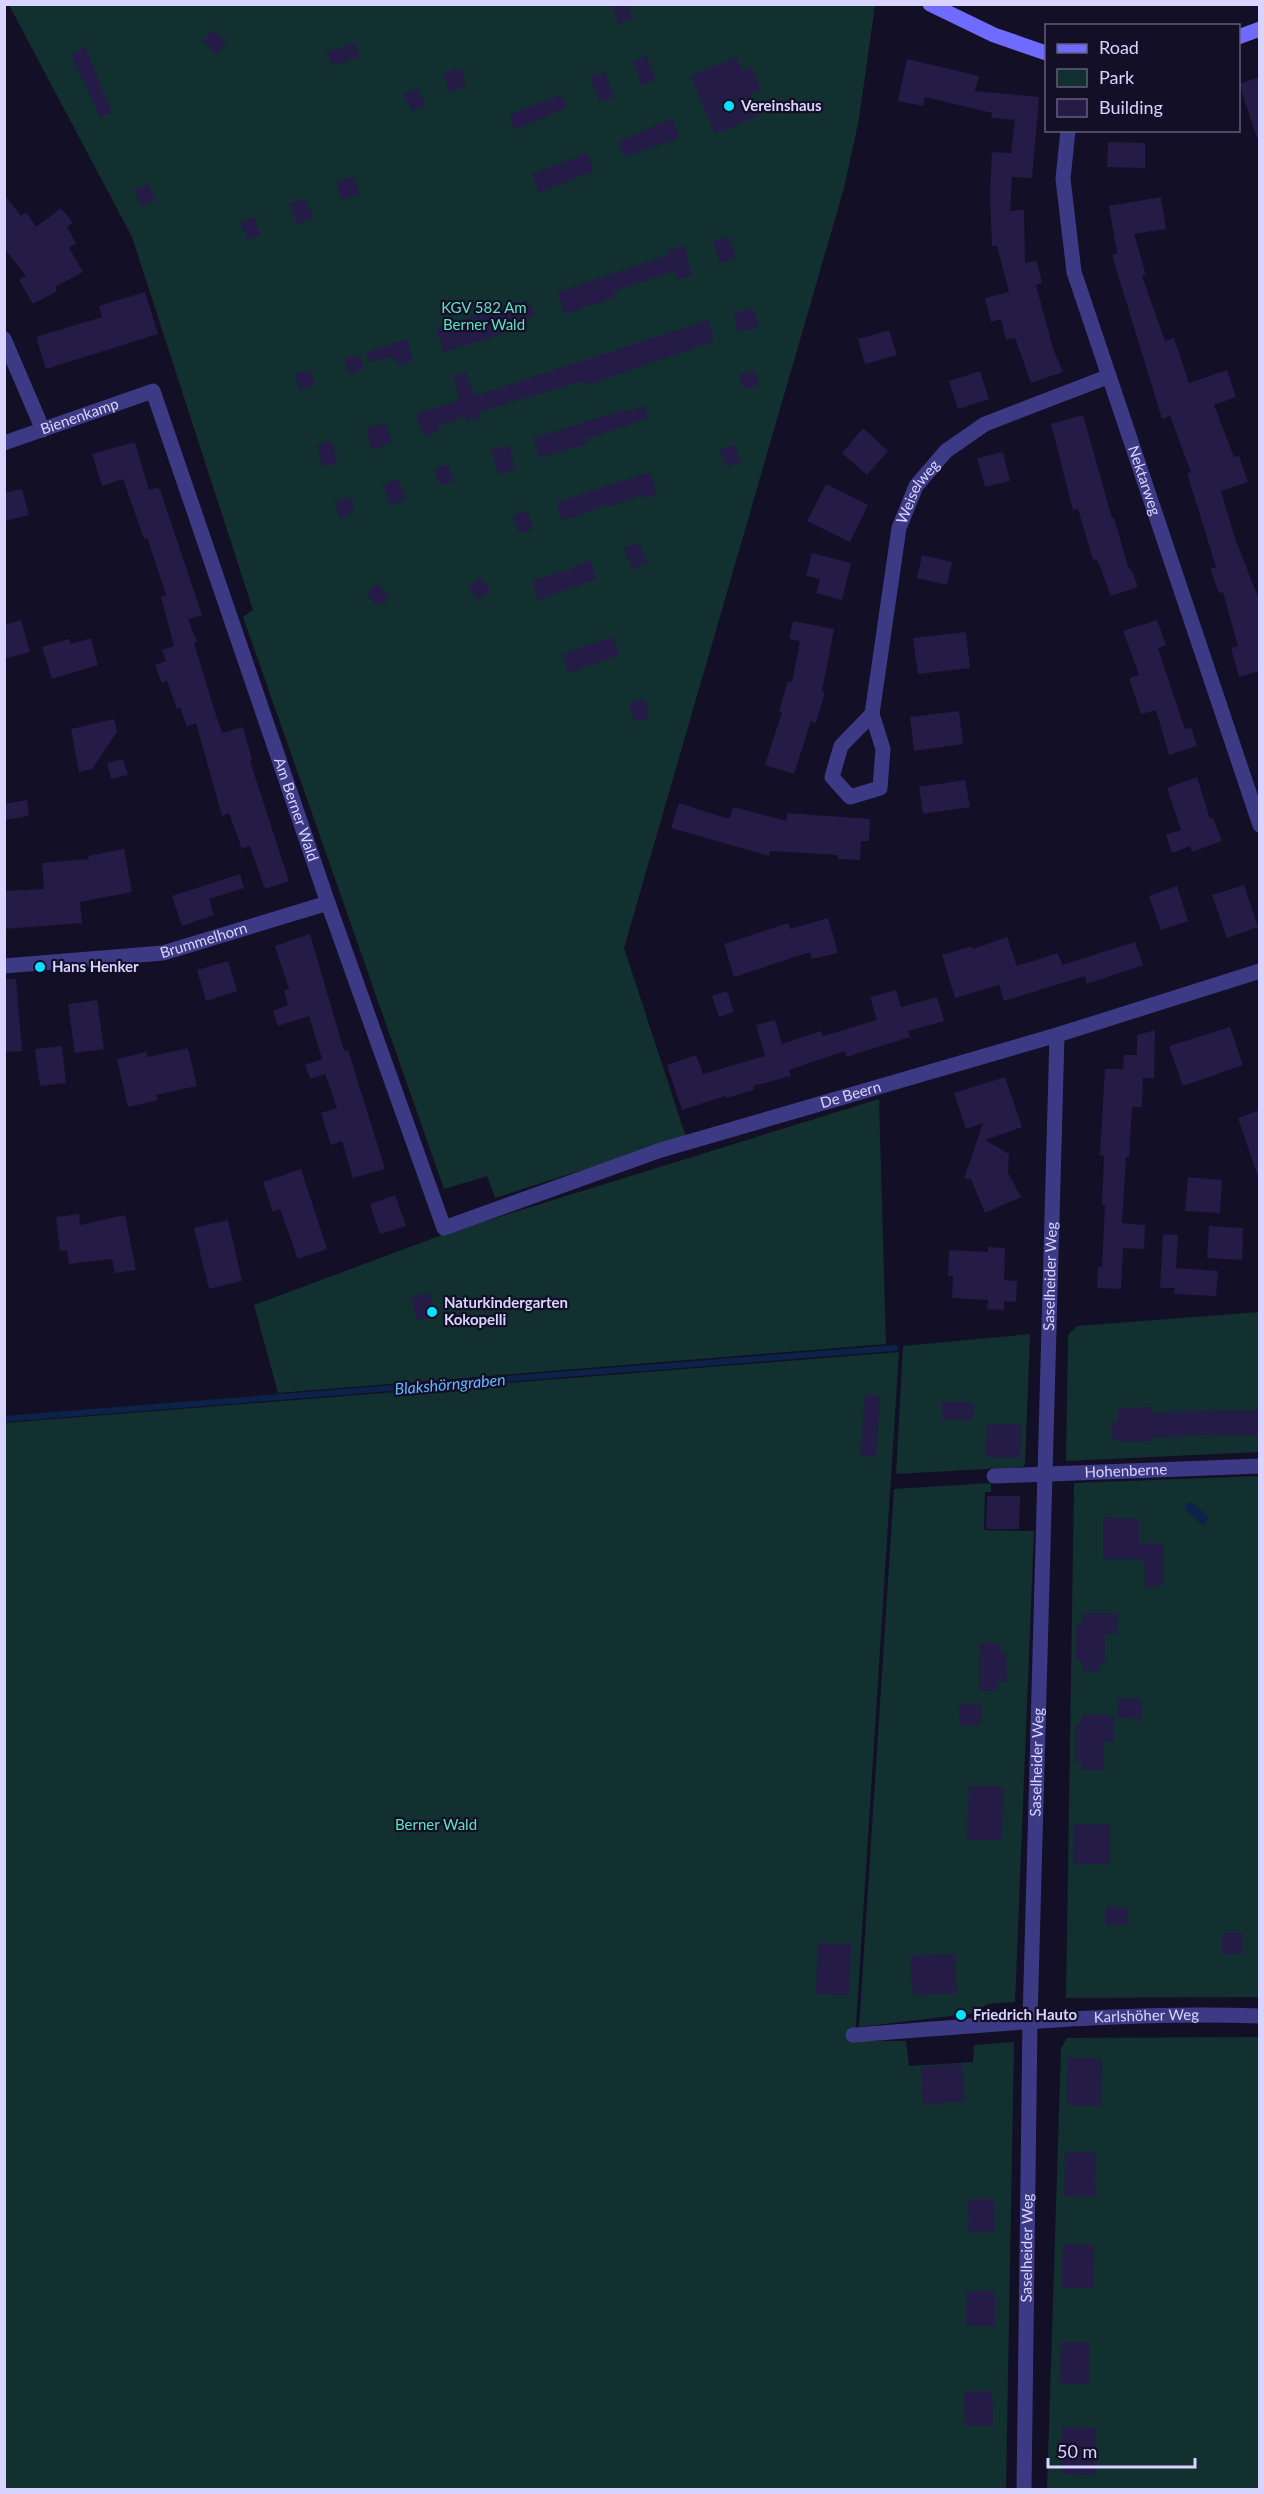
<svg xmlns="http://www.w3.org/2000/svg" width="1264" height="2494" font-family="Lato,sans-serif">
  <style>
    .green { fill: #12302f }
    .water { fill: #0c2248 }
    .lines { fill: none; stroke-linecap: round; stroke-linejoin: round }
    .stream { stroke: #0c2248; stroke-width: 6 }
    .building { fill: #241b47 }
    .street { stroke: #3d3a85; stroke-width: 15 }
    .secondary { stroke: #6f6bff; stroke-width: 15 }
    .poi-dot { fill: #00e5ff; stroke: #130f26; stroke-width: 2 }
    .labels { text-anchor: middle; stroke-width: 4.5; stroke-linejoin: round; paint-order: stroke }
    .poi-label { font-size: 15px; font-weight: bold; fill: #d9d4ff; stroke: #130f26; text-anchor: start }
    .park-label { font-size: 15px; fill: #5fe0c0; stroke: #130f26 }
    .street-label { font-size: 15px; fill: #d9d4ff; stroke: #130f26 }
    .water-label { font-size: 16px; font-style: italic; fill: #62b6ff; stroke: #130f26 }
  </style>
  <rect width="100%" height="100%" fill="#130f26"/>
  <path class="green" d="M9 5H875L859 119 844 188 624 948 686 1137 495 1198 487 1176 444 1189 243 617 253 610 132 237Z
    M879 1099 886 1344 278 1393 254 1305 450 1232Z
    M1259 1312V1452L1066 1461 1068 1335 1077 1326Z
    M1030 1334 1025 1464 1022 1467 896 1474 903 1346Z
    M899 1352 855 2041H906L909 2066 973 2062 974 2045 1014 2042 1006 2489 5 2490V1423Z
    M1259 1476V1997L1066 1998 1074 1483Z
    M991 1483V1492H985L984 1530 1034 1531 1015 2002 987 2004 976 2013 859 2027 894 1489Z
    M1259 2037V2489L1047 2490 1061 2048 1067 2038Z"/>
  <path class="water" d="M1192 1502 1209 1517 1203 1526 1186 1510V1504Z"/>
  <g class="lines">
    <path class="stream" d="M4 1419 895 1348"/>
  </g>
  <path class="building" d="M611 4H627L633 18 619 24Z
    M213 30 227 42 217 54 202 42Z
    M355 43 360 57 332 66 327 52Z
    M85 47 112 112 100 117 71 54Z
    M647 56 655 80 641 85 633 61Z
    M736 57 742 70 751 66 761 90 750 95 758 116 715 134 691 76Z
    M907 59 979 76 975 91 1039 97 1032 178 1012 177 1010 211 1024 210 1025 263 1037 261 1042 283 1036 285 1053 348 1063 372 1031 383 1015 338 1006 340 1001 319 991 322 985 298 1009 292 997 246H992L990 194 992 152 1011 153 1015 120 991 118 992 113 925 97 923 106 898 101Z
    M461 68 466 85 450 93 443 74Z
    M605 72 614 97 599 102 590 77Z
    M1260 77V137L1257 138 1239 84Z
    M417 88 425 105 412 111 403 94Z
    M562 94 567 107 515 130 509 115Z
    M672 118 680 138 625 157 618 142Z
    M1108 142 1145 143V168L1107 167Z
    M587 153 594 171 539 193 532 174Z
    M354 177 359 195 342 200 336 182Z
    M148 184 156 199 142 206 134 190Z
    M4 194 21 216 26 212 36 227 61 208 73 223 67 227 76 243 69 248 83 272 55 287 57 291 33 304 19 280 26 276 4 248Z
    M1161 197 1166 229 1134 234 1146 275 1142 276 1165 341 1174 338 1189 383 1227 370 1236 397 1214 405 1234 457 1239 456 1248 482 1221 491 1235 538 1260 602V671L1239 677 1231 648 1238 646 1223 592 1219 593 1210 569 1216 567 1187 473 1191 472 1170 416 1162 419 1112 255 1117 253 1109 206Z
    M304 198 313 217 297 224 289 204Z
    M254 217 261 235 248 240 240 223Z
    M729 236 735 258 719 263 713 241Z
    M684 245 692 275 678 280 675 271 614 291 616 297 564 314 557 292 668 255 666 251Z
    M145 292 158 334 46 369 36 337 102 317 99 306Z
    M529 300 534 316 498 327 501 334 444 352 436 328Z
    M753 308 759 327 738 332 733 313Z
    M708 320 714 339 712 342 586 385 585 380 479 412 481 417 466 422 465 416 437 427 438 432 423 436 416 414 460 400 453 376 466 372 474 396Z
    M889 330 897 355 865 364 858 339Z
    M407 339 413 361 398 366 395 357 368 362 366 353Z
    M359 354 364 369 349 374 344 359Z
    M310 370 315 385 300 390 295 374Z
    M754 370 759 385 743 389 739 374Z
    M980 371 989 399 958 409 949 381Z
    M645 407 648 418 586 439 588 444 539 457 533 438 623 410V412Z
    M1083 415 1112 518H1114L1129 569H1131L1138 587 1111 596 1097 559 1093 560 1078 509 1073 510 1051 424Z
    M385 423 392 443 372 450 365 429Z
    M863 428 888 451 867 475 842 453Z
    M331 441 338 462 323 467 316 445Z
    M135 442 149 490 159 487 202 615 188 619 197 642 194 643 213 706 222 733 243 727 252 760 250 761 289 881 265 889 250 846 242 849 229 813 222 816 196 723 187 727 180 707 177 709 167 681 162 683 155 665 166 661 162 650 174 646 161 597 166 595 147 537 144 539 123 479 102 486 92 454Z
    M735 445 741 462 726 467 720 450Z
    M506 446H509L515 468 499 475 491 450Z
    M1003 452 1010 481 985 487 977 458Z
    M449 465 454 481 439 485 434 469Z
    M650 472 657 494 642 499 641 495 608 507V504L562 521 556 503Z
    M398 479 406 500 391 505 383 485Z
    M826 484 868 505 850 542 807 521Z
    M22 489 29 515 4 521V493Z
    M350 497 355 513 340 518 335 501Z
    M528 511 533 529 518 533 513 515Z
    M639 543 647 563 632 569 624 548Z
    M812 553 851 563 842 600 816 593 820 579 806 576Z
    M922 555 952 562 947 585 917 578Z
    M590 561 596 579 538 600 532 580 575 568 574 566Z
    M480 577 490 591 478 600 468 586Z
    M378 583 389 598 377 607 366 593Z
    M21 620 30 652 4 659V625Z
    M1157 620 1166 645 1158 648 1185 729 1191 727 1197 746 1169 755 1156 710 1141 714 1129 678 1139 675 1123 631Z
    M793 621 834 629 822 691 825 692 816 723 811 721 794 774 765 765 782 712H779L788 681 792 682 800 641 789 639Z
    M966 632 970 668 918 674 913 638Z
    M613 637 619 655 569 673 562 654Z
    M91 638 98 665 52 679 42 647 69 639 71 644Z
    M644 699 650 717 635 722 629 703Z
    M959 711 963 744 914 751 910 717Z
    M114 719 117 732 92 769 79 772 71 729Z
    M123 759 128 775 111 779 107 763Z
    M1197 777 1210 819 1213 818 1222 841 1192 852 1190 846 1172 853 1166 835 1181 830 1167 788Z
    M965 780 970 807 923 814 919 787Z
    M27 800 29 816 4 820V804Z
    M679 803 729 819 733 807 787 821V813L870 819 869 841H861L860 860 838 859V855L770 851 769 856 671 828Z
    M124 849 132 892 80 902 82 923 4 929V891L44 889 42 863 89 859 88 856Z
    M240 874 244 888 209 899 214 915 182 926 172 896Z
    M1244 885 1258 927 1227 938 1212 895Z
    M1177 886 1188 921 1161 930 1149 896Z
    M828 918 838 953 812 959 810 952 734 977 724 944 788 923 790 929Z
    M310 934 344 1051 348 1050 385 1169 353 1178 342 1141 331 1145 321 1113 337 1108 325 1074 310 1079 305 1065 322 1059 309 1016 278 1026 273 1011 288 1005 284 991 289 989 275 946Z
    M1007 937 1017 966 1058 953 1062 965 1135 942 1143 965 1087 984 1085 976 1004 1001 999 985 955 998 942 955 972 946 973 949Z
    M228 961 237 991 206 1001 197 970Z
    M4 979H16L22 1051 4 1052Z
    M896 990 901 1007 937 997 944 1021 908 1031 910 1037 846 1057 845 1051 789 1070 791 1076 753 1086 754 1090 726 1098 725 1096 682 1110 667 1065 696 1055 703 1074 765 1056 756 1025 775 1020 782 1044 821 1031 823 1036 877 1020 870 997Z
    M727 991 734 1012 719 1017 712 996Z
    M97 1000 104 1049 75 1053 68 1004Z
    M1230 1027 1243 1065 1183 1086 1169 1046Z
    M1155 1030 1154 1078H1143L1142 1107H1132L1129 1157H1126L1122 1223 1145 1225 1144 1249 1123 1248 1121 1289 1097 1288 1098 1267H1102L1105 1205H1102L1104 1156 1100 1155 1105 1069H1123L1124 1055H1137V1035Z
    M62 1046 66 1083 40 1086 35 1049Z
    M188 1048 197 1086 156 1095 158 1100 128 1107 117 1059 146 1052 148 1057Z
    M1005 1077 1022 1127 985 1140 1009 1154 1008 1173 1021 1197 985 1213 971 1179H964L983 1123 966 1129 954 1093Z
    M1260 1110V1174H1257L1238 1118Z
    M301 1169 327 1249 298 1259 280 1209 273 1212 263 1182Z
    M1188 1177 1222 1180 1220 1213 1185 1211Z
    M395 1195 406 1226 380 1234 370 1204Z
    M79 1214 80 1225 125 1215 136 1270 115 1273 112 1259 69 1264 67 1250 60 1251 56 1217Z
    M228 1220 242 1281 209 1289 194 1228Z
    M1209 1226 1243 1228 1242 1260 1207 1258Z
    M1163 1234 1178 1235 1176 1268 1218 1271 1216 1296 1174 1294 1175 1288H1160Z
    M988 1247 1005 1248 1004 1280 1017 1281 1016 1302 1004 1301V1310L987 1309 988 1300 952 1298 953 1276H948L949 1250 988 1252Z
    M429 1292 437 1315 418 1321 410 1298Z
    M865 1395 880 1396 876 1457 860 1456Z
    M942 1402H973V1420H942Z
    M1151 1407 1152 1412 1260 1410V1436L1201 1435 1152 1438V1441L1118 1442V1438L1112 1439V1422H1118V1408Z
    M987 1424 1021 1425 1020 1458 986 1457Z
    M987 1496H1020L1019 1529H986Z
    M1103 1517 1139 1519V1543H1164V1586L1145 1587 1144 1559H1103Z
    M1083 1613H1118L1117 1634H1105V1662H1100V1671H1083V1661H1076V1623H1083Z
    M980 1643H999V1651H1006L1007 1682H997V1691H979Z
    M1117 1698 1141 1699V1719L1117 1718Z
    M960 1704 981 1705 980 1725H959Z
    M1082 1715H1114V1742H1104V1770H1082V1762H1075V1724H1082Z
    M969 1786 1004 1787 1002 1840H967Z
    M1074 1824 1110 1825V1864H1073Z
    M1106 1907H1128V1925H1106Z
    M1222 1933H1243V1954H1222Z
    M818 1943 851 1944 850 1995 816 1994Z
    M955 1954 957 1993 913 1995 910 1956Z
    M1068 2058 1102 2059 1101 2106 1067 2105Z
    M962 2064 965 2101 923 2104 921 2067Z
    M1065 2152 1096 2153 1095 2197 1064 2196Z
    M968 2199H994L995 2231 969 2232Z
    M1063 2244 1094 2245 1093 2288H1062Z
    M967 2291H995V2326H966Z
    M1061 2342 1090 2343 1089 2384 1060 2383Z
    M964 2391H992L993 2425 965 2426Z
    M1062 2427 1096 2428 1095 2475 1061 2474Z"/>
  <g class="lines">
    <g class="street">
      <path id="s1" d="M1068 130 1063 179 1074 272 1260 825"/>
      <path d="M4 339 43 430"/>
      <path id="s2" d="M4 443 153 391 328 903 444 1228 661 1150 1057 1035 1260 971"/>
      <path id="s3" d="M872 714 841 746 832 777 850 797 880 788 883 749 872 714 899 528 916 486 946 451 985 424 1107 377"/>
      <path id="s4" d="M4 966 163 953 328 903"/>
      <path id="s5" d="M994 1476 1260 1466"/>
      <path id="s6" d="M853 2035C988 2025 1124 2011 1260 2016"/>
      <path id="s7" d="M1024 2490 1030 2021 1057 1035"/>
    </g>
    <path class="secondary" d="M930 4 994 35 1046 53
      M1238 37 1260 29"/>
  </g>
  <g class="poi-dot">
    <circle cx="729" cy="106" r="6"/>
    <circle cx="40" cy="967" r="6"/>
    <circle cx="432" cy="1312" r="6"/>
    <circle cx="961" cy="2015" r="6"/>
  </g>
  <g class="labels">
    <g class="poi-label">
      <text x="741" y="111">Vereinshaus</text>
      <text x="52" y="972">Hans Henker</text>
      <text x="444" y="1308">Naturkindergarten<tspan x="444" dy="17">Kokopelli</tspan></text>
      <text x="973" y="2020">Friedrich Hauto</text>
    </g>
    <g class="park-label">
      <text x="484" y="313">KGV 582 Am<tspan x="484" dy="17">Berner Wald</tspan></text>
      <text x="436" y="1830">Berner Wald</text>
    </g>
    <g class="street-label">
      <text dy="5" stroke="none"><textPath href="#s2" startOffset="80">Bienenkamp</textPath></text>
      <text dy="5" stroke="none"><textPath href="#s1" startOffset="363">Nektarweg</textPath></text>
      <text dy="5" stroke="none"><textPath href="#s3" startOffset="440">Weiselweg</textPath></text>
      <text dy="5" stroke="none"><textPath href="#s2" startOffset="600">Am Berner Wald</textPath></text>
      <text dy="5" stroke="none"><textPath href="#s4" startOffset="202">Brummelhorn</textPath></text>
      <text dy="5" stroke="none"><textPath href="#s2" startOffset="1472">De Beern</textPath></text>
      <text dy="5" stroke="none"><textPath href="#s7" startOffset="1214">Saselheider Weg</textPath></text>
      <text dy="5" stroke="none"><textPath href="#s5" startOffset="132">Hohenberne</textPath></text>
      <text dy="5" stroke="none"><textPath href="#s7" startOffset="728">Saselheider Weg</textPath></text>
      <text dy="5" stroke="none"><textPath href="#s6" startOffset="294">Karlshöher Weg</textPath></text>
      <text dy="5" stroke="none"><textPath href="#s7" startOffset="242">Saselheider Weg</textPath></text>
    </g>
    <g class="water-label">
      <text transform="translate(450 1384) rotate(-5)" y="6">Blakshörngraben</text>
    </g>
  </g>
  <rect width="1264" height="2494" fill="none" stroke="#d9d4ff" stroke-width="12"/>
  <rect x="1045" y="24" width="195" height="108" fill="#130f26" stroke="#625e7d" stroke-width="1.5"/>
  <rect x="1057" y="44" width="30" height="9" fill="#6f6bff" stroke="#625e7d" stroke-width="1.5"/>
  <text x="1099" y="54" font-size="18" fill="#d9d4ff">Road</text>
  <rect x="1057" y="69" width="30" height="18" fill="#12302f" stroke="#625e7d" stroke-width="1.5"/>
  <text x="1099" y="84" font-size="18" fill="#d9d4ff">Park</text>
  <rect x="1057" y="99" width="30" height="18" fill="#241b47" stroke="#625e7d" stroke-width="1.5"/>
  <text x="1099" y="114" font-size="18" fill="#d9d4ff">Building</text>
  <path d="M1048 2458v9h147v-9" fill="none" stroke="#d9d4ff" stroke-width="3"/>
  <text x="1057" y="2458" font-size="18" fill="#d9d4ff" stroke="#130f26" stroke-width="4.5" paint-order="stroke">50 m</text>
</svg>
